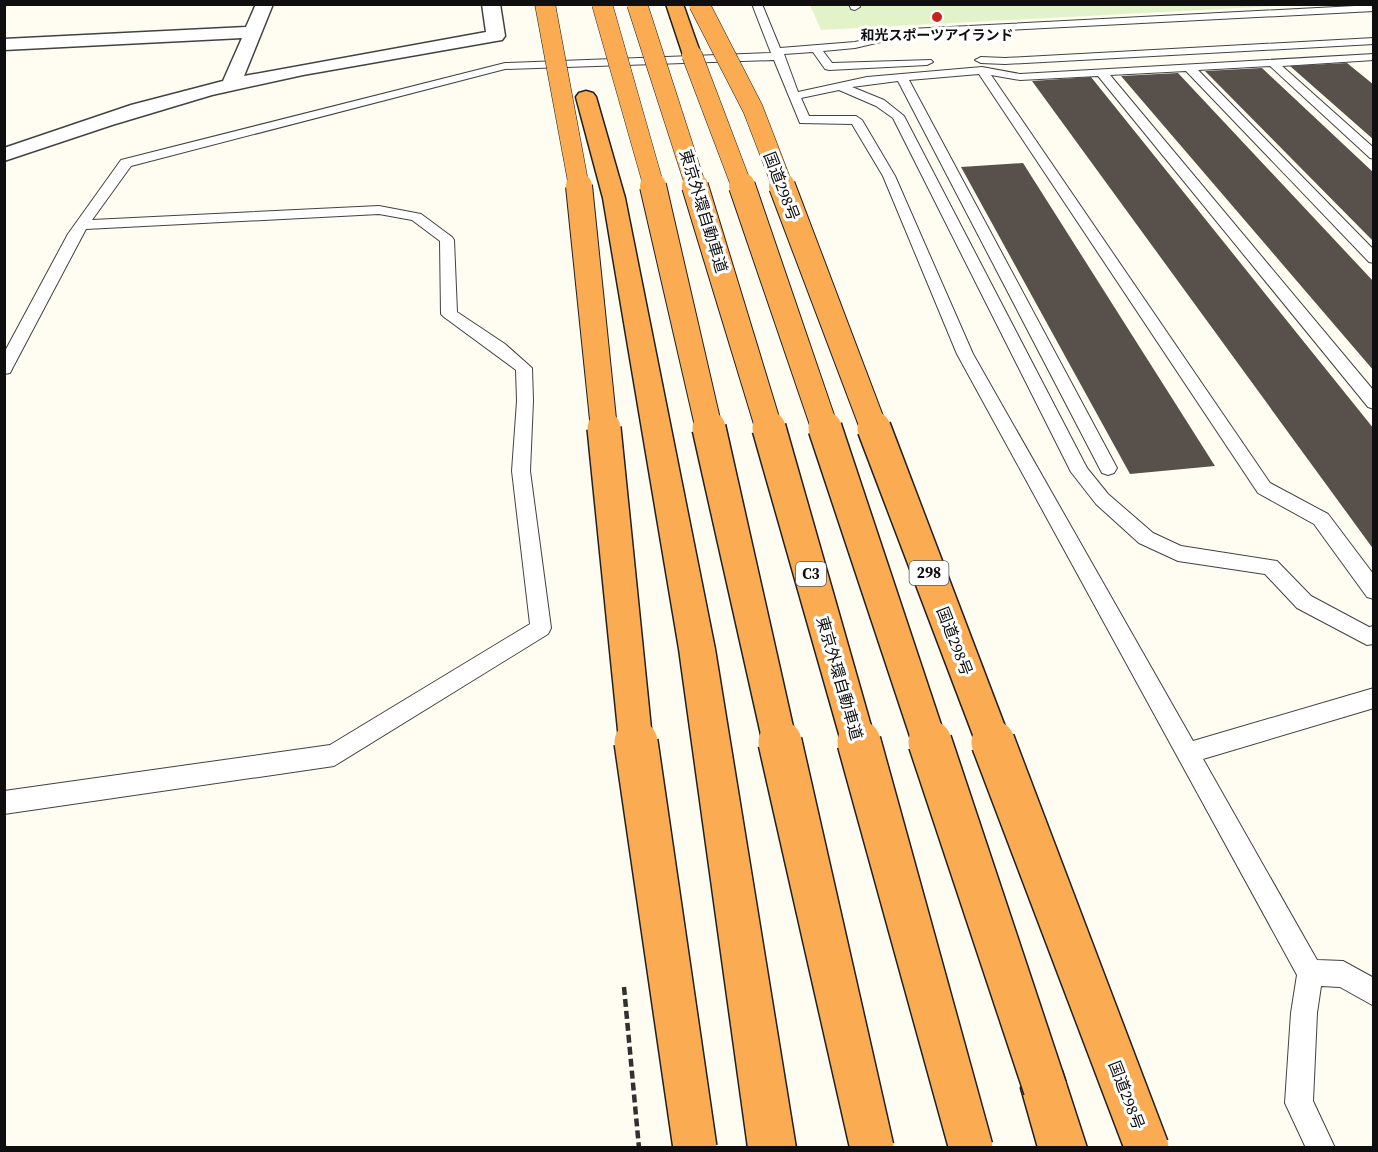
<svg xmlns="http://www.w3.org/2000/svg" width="1378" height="1152" font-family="'Source Serif 4','Noto Sans JP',serif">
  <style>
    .pitch { fill: #e2f3ca }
    .building { fill: #58514b }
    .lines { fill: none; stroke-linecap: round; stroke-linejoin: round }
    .lane-casing { stroke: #424242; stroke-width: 2 }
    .street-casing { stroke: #424242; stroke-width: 3 }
    .highway-casing { stroke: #202020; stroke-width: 3 }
    .lane { fill: #fff; fill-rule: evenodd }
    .street { fill: #fff; fill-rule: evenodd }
    .highway { fill: #fbac53; fill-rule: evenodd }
    .highway-bridge-far3-casing { stroke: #202020; stroke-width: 21; stroke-linecap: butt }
    .highway-bridge-far2-casing { stroke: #202020; stroke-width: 28; stroke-linecap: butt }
    .highway-bridge-far1-casing { stroke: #202020; stroke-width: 36; stroke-linecap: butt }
    .highway-bridge-casing { stroke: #202020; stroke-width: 46; stroke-linecap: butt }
    .path-bridge { stroke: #313131; stroke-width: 4.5; stroke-dasharray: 8 4; stroke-linecap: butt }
    .highway-bridge-far3 { stroke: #fbac53; stroke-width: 20 }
    .highway-bridge-far2 { stroke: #fbac53; stroke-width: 26 }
    .highway-bridge-far1 { stroke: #fbac53; stroke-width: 33 }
    .highway-bridge { stroke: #fbac53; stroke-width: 43 }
    .poi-dot { fill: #c7231f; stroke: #fff; stroke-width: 2 }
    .labels { text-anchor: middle; stroke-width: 6; stroke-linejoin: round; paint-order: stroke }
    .far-poi-label { font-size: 14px; font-weight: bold; fill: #0f0f0f; stroke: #fff }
    .shield { fill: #fff; stroke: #575757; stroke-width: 1.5 }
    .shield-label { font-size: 15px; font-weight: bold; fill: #0f0f0f }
    .street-label { font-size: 16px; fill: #0f0f0f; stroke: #fff }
  </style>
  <rect width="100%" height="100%" fill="#fffdf1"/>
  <path class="pitch" d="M810 5H1295L821 30Z"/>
  <path class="building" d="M1347 63 1374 85V140L1290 66Z
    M1262 68 1374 173V242L1205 71Z
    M1178 73 1374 282V371L1121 76Z
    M1091 77 1374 429V550L1032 81Z
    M1023 163 1215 466 1130 474 961 167Z"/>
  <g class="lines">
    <g class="lane-casing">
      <path id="lane" d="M752 4H762L780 48 855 42 910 29 1374 5V11L910 35 855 48 823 51 832 63 931 60 933 62 927 65 829 70 825 69 813 52 784 54 798 92 867 77 982 67 1020 74 1374 54V60L1282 66 1374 148V159L1370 158 1270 66 1198 70 1374 250V263L1369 262 1186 71 1110 75 1374 391V409L1368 407 1098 76 1020 80 991 75 1270 483 1328 514 1374 575V599L1367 597 1314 524 1258 493 979 74 909 80 1117 468 1114 473 1108 475 1102 473 898 81 852 87 884 100 904 116 1087 468 1108 494 1153 533 1181 546 1277 561 1311 596 1369 627 1374 626V644L1367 645 1297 608 1265 574 1178 561 1139 543 1096 504 1071 472 893 118 876 106 839 90 801 98 809 116H856L862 120 895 176 973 354 1193 741 1374 688V708L1203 759 1317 960 1343 961 1374 978V1006L1340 987 1321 986 1317 1013 1313 1101 1335 1148H1306L1285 1103 1291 1013 1297 975 957 354 883 176 852 124 800 123 774 60 505 69 131 166 92 220 379 206 421 214 452 237 454 240 457 312 505 344 532 368 533 401 530 471 551 628 548 634 334 766 4 814V791L330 745 530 624 512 471 517 401 516 370 444 317 441 314 440 241 412 220 379 214 86 229 12 369 10 373 4 374V353L68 234 121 160 505 63 771 53Z
        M849 4H859L860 7 855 10 851 9Z
        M1374 38V44L1005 64 981 63 975 60 981 57 1005 58Z"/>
    </g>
    <g class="street-casing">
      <path id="street" d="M256 4H273L244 76 486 32 482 4H500L505 36 502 40 496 41 303 75 212 95 112 125 4 161V148L131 105 223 81 242 38 4 50V39L246 27Z"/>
    </g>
    <g class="highway-casing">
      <path id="highway" d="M666 4H683L701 55 699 59H685L683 55Z
        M586 91 593 93 596 97 625 198 715 649 796 1148H748L679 649 603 198 576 97 579 93Z
        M1045 1064 1062 1071 1087 1148H1038L1021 1088 1028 1071Z"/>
    </g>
    <use href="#lane" class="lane"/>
    <use href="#street" class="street"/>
    <use href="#highway" class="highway"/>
    <g class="highway-bridge-far3-casing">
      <path id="highway-bridge-far3" d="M545 4 579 187
        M602 4 654 187
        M637 4 696 187
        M699 4 753 109 783 187
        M692 55 742 187"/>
    </g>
    <g class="highway-bridge-far2-casing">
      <path id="highway-bridge-far2" d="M579 186 604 429
        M653 186 709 429
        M695 186 769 429
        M742 186 825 429
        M782 186 874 429"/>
    </g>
    <g class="highway-bridge-far1-casing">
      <path id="highway-bridge-far1" d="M604 428 636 744
        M709 428 780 744
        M769 428 859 744
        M825 428 930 744
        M874 428 994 744"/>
    </g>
    <g class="highway-bridge-casing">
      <path id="highway-bridge" d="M636 742 695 1148
        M780 742 872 1148
        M859 742 971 1148
        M930 742 1045 1088
        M993 742 1147 1148"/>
    </g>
    <path class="path-bridge" d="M624 987 639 1148"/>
    <use href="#highway-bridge-far3" class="highway-bridge-far3"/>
    <use href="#highway-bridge-far2" class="highway-bridge-far2"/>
    <use href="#highway-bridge-far1" class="highway-bridge-far1"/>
    <use href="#highway-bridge" class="highway-bridge"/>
  </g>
  <circle class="poi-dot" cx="937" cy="17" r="6"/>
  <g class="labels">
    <g class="far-poi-label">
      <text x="937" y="40">和光スポーツアイランド</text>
    </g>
    <g class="shield">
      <rect x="909.5" y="561" width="39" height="24" rx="4.5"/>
      <rect x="796" y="562" width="30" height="24" rx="4.5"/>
    </g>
    <g class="shield-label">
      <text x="929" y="578">298</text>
      <text x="811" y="579">C3</text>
    </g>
    <g class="street-label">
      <text transform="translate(782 186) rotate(69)" y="6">国道298号</text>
      <text transform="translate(704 211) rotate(73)" y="6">東京外環自動車道</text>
      <text transform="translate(955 641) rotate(69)" y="6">国道298号</text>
      <text transform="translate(840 678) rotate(74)" y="6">東京外環自動車道</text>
      <text transform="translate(1127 1095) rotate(69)" y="6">国道298号</text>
    </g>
  </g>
  <rect width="1378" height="1152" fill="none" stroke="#0f0f0f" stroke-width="12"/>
</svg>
